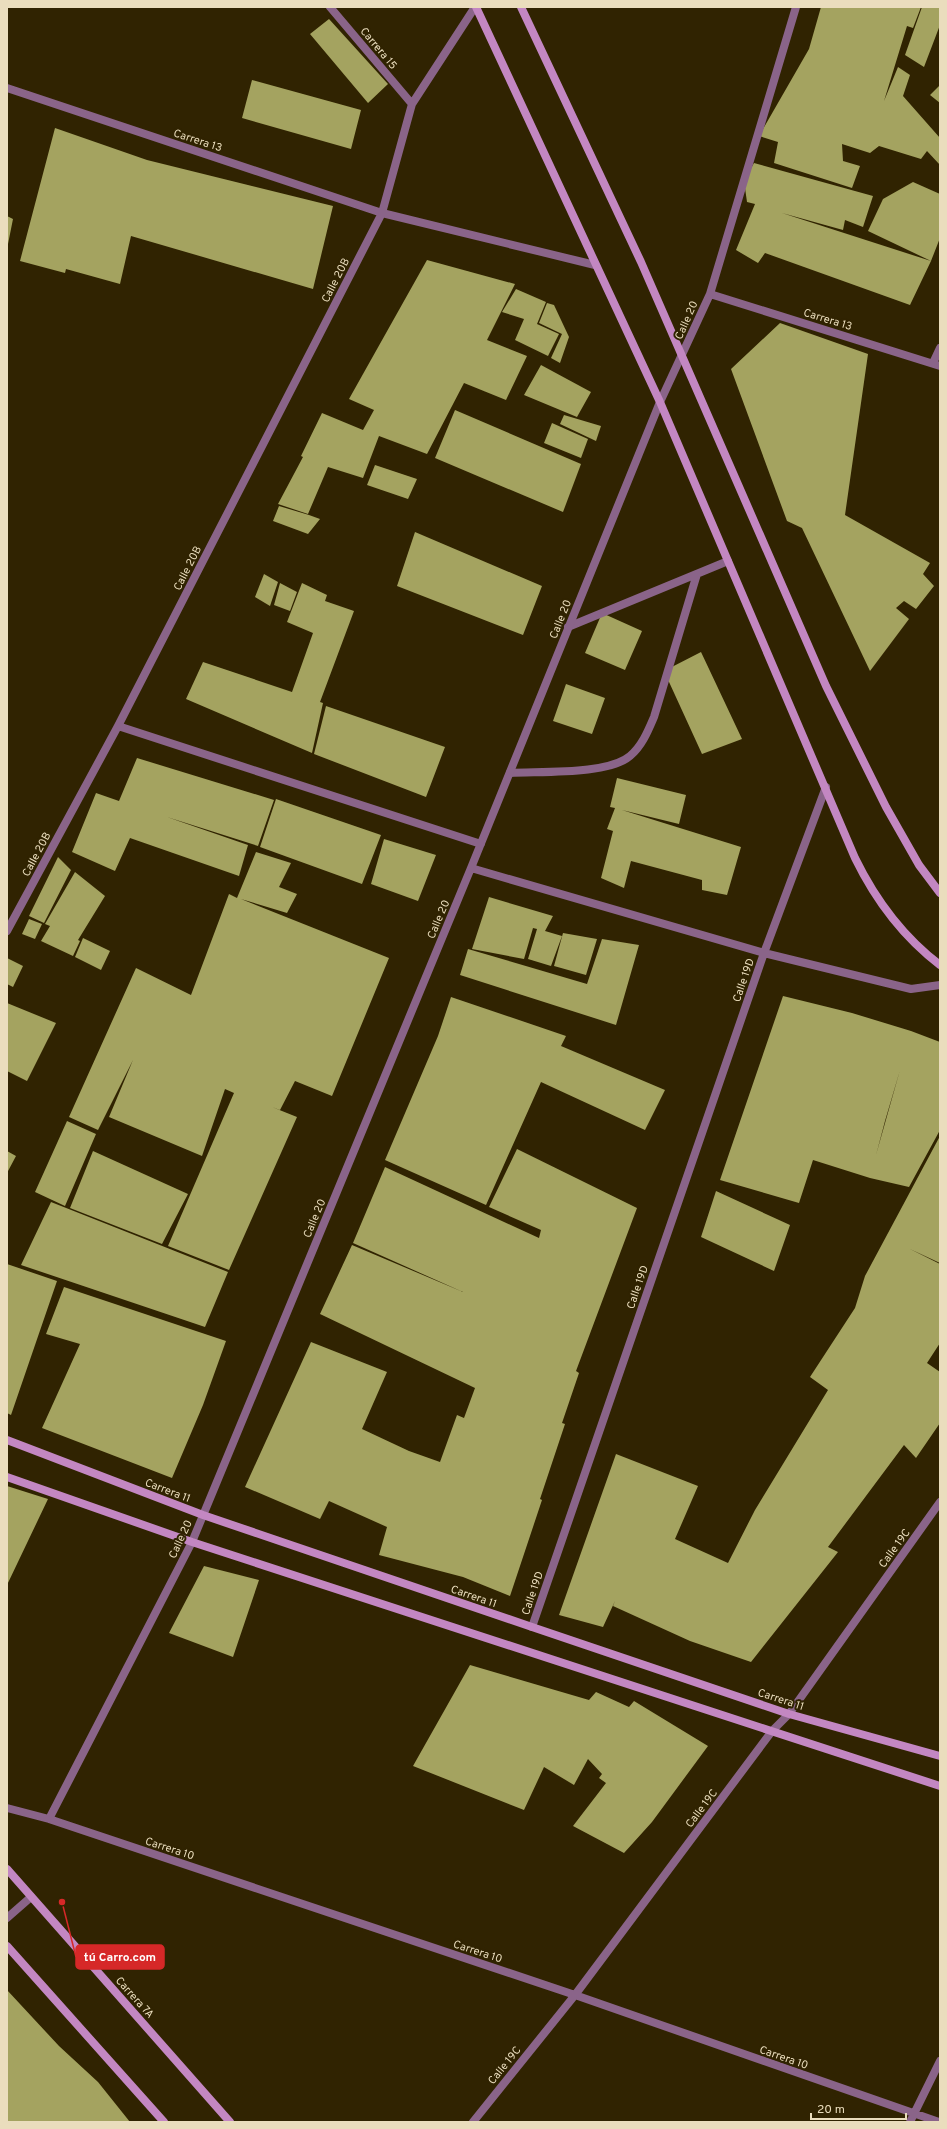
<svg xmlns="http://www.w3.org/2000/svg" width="947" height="2129" font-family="Overpass,sans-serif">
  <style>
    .building { fill: #a4a360; fill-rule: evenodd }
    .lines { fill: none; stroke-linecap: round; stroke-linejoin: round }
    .lane { stroke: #8a6489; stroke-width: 8 }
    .street { stroke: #8a6489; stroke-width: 8 }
    .secondary { stroke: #c387c2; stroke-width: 8 }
    .labels { text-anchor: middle; stroke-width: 4; stroke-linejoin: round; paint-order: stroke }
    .street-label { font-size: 11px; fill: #eaddbd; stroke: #302301 }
    .leader { fill: none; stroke: #d62828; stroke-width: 1.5 }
    .callout-dot { fill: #d62828; stroke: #302301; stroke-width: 1.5 }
    .callout { fill: #d62828; stroke: #d62828; stroke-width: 1.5 }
    .callout-label { font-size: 12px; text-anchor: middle; font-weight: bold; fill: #fff }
  </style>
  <rect width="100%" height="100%" fill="#302301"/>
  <path class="building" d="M821 7H921L913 28 907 26 884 101 898 67 910 75 903 96 940 138V165L927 151 921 159 879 146 870 153 842 144 843 161 860 166 852 188 774 163 778 142 759 136 809 49Z
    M922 7H940V25L924 67 905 55Z
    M329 19 388 84 368 103 310 34Z
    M252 80 361 110 351 149 242 118Z
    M940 85V103L930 95Z
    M55 128 147 160 333 206 313 289 131 236 120 284 66 269 65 273 20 261Z
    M754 163 873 196 863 227 845 220 843 230 782 213 931 261 910 305 765 253 758 263 736 250 755 204 747 202 744 181Z
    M913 182 940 194V238L931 261 868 231 883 199Z
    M7 216 13 219 8 244 7 243Z
    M427 260 515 284 487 340 527 356 506 400 464 383 427 454 379 436 363 478 328 467 308 514 278 504 303 457 301 456 322 413 363 430 374 410 349 399Z
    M516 289 546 302 537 324 559 334 548 356 515 340 524 319 502 312Z
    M547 303 554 305 569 337 560 363 551 358 562 334 539 323Z
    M780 323 868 354 845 515 930 563 923 574 934 586 916 609 904 601 896 608 909 619 870 671 802 528 787 521 731 369Z
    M541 365 591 392 577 417 524 395Z
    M455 410 581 464 563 512 435 458Z
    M564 415 601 426 596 441 560 424Z
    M552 423 588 439 581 458 544 443Z
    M375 465 417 479 408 499 367 485Z
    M279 506 309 515 320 519 308 534 273 521Z
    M415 532 542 586 523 635 397 586Z
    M264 574 278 582 270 606 255 597Z
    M280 583 297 592 290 611 274 605Z
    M302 583 327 595 325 601 354 611 320 702 323 703 312 753 186 699 203 662 292 692 313 633 287 622Z
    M602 613 642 631 625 670 585 653Z
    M701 652 742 739 702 754 664 671Z
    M566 684 605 698 592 734 553 721Z
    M326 706 445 747 426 797 314 754Z
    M137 758 274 800 258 846 167 817 248 845 239 876 130 838 115 871 72 852 96 793 119 801Z
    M617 778 686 795 679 824 622 810 741 847 727 895 702 890V880L631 861 624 888 601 878 613 831 607 829 615 808 610 807Z
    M276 799 381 835 362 884 260 847Z
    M384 839 436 855 418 901 371 884Z
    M256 852 291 863 279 887 297 894 287 913 241 899 389 958 332 1096 295 1081 280 1110 272 1107 297 1117 229 1270 168 1246 234 1093 225 1089 202 1156 109 1117 133 1060 98 1130 69 1117 136 968 191 995 229 894 237 898Z
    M58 857 71 870 44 923 29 916Z
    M75 872 105 896 78 940 80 941 73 956 41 941 50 926 45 924Z
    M489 897 553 916 545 931 562 936 551 966 528 959 537 929 533 928 524 959 472 949Z
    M29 919 42 924 35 939 22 934Z
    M563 933 597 939 586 975 554 966Z
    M83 938 110 951 101 970 75 957Z
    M602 939 639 945 616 1025 460 975 468 949 587 984Z
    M7 958 23 966 13 987 7 984Z
    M783 996 852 1013 911 1031 940 1042V1130L909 1187 870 1178 813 1160 799 1203 720 1180ZM900 1070 876 1155 885 1121Z
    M451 997 566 1036 561 1046 665 1090 645 1130 541 1082 486 1205 385 1160 438 1036Z
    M7 1003 56 1023 27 1081 7 1071Z
    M67 1121 96 1134 65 1206 35 1192Z
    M940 1136V1263L910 1249 940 1264V1343L927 1363 940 1372V1423L916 1458 904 1445 828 1547 838 1552 751 1662 690 1641 613 1606 615 1601 603 1627 559 1615 616 1454 698 1486 675 1539 728 1563 755 1510 828 1390 810 1377 855 1308 865 1276Z
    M517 1149 637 1208 576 1371 579 1373 562 1423 565 1424 540 1499 542 1500 510 1596 463 1577 379 1555 387 1527 329 1501 320 1519 245 1487 311 1342 387 1372 362 1429 409 1451 440 1462 457 1415 464 1418 475 1388 320 1314 352 1245 463 1292 353 1243 385 1167 539 1238 541 1230 489 1207Z
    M7 1151 16 1156 7 1173Z
    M93 1151 188 1194 162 1244 70 1208Z
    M716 1191 790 1225 774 1271 701 1237Z
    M51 1202 228 1272 205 1327 21 1265Z
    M7 1264 57 1281 11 1415 7 1413Z
    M64 1287 226 1341 203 1405 172 1478 42 1428 80 1344 46 1334Z
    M7 1486 48 1499 7 1585Z
    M204 1566 259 1580 233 1657 169 1633Z
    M470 1665 589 1700 596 1692 629 1707 634 1701 708 1746 652 1822 624 1853 573 1826 606 1783 599 1778 602 1774 588 1759 574 1785 544 1767 524 1810 413 1766Z
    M7 1990 59 2046 98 2082 130 2122H7Z"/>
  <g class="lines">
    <path class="lane" d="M568 627 728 561
      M510 773C539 771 608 775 630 756 642 746 648 731 654 717L697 574"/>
    <path class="street" d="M330 7 412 104
      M7 88 382 213 595 265
      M710 294 940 366
      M933 363 940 348
      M118 726 481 844
      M471 868 764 953 911 989 940 985
      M7 931 118 726 382 213 412 104 475 7
      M532 1627 764 953 826 787
      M7 1808 49 1819 575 1995 939 2122
      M49 1819 192 1542 471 868 660 402 710 294 796 7
      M7 1918 31 1897
      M473 2122 575 1995 772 1731 789 1714 940 1502
      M910 2122 940 2061"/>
    <path class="secondary" d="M476 7 660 402 855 858C876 901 902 936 940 965
      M521 7 641 262 826 686 886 807 919 865 940 893
      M7 1440 203 1515 532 1627 789 1714 940 1756
      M7 1477 192 1542 940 1786
      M7 1869 230 2122
      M7 1946 164 2122"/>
  </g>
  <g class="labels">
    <g class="street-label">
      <text transform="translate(379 48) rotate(50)" y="4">Carrera 15</text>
      <text transform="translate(198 140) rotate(18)" y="4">Carrera 13</text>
      <text transform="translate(335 280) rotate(-63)" y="4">Calle 20B</text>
      <text transform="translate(828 319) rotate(17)" y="4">Carrera 13</text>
      <text transform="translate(686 320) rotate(-66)" y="4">Calle 20</text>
      <text transform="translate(187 568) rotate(-63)" y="4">Calle 20B</text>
      <text transform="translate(560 619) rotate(-68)" y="4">Calle 20</text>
      <text transform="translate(36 854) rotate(-62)" y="4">Calle 20B</text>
      <text transform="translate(438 919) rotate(-67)" y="4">Calle 20</text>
      <text transform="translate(743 980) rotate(-71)" y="4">Calle 19D</text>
      <text transform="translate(314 1218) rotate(-67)" y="4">Calle 20</text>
      <text transform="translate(637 1287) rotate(-71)" y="4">Calle 19D</text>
      <text transform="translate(168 1490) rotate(21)" y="4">Carrera 11</text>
      <text transform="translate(180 1539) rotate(-65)" y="4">Calle 20</text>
      <text transform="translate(894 1548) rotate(-54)" y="4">Calle 19C</text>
      <text transform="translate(532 1593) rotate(-71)" y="4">Calle 19D</text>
      <text transform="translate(474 1596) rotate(19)" y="4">Carrera 11</text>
      <text transform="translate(781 1699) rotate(18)" y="4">Carrera 11</text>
      <text transform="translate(701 1808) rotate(-53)" y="4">Calle 19C</text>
      <text transform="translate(170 1848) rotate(18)" y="4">Carrera 10</text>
      <text transform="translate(478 1951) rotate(18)" y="4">Carrera 10</text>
      <text transform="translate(135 1997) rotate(48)" y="4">Carrera 7A</text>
      <text transform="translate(784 2057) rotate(19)" y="4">Carrera 10</text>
      <text transform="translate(504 2065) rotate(-51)" y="4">Calle 19C</text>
    </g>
  </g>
  <path class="leader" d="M62 1902L76 1957"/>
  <circle class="callout-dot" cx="62" cy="1902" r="4"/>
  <rect class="callout" x="76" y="1945" width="88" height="24" rx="4"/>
  <g class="callout-label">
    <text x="120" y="1961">tú Carro.com</text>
  </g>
  <rect width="947" height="2129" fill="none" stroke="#eaddbd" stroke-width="16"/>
  <path d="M811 2113v6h95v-6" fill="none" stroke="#eaddbd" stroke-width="2"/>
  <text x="817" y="2113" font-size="12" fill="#eaddbd" stroke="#302301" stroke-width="3" paint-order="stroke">20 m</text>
</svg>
